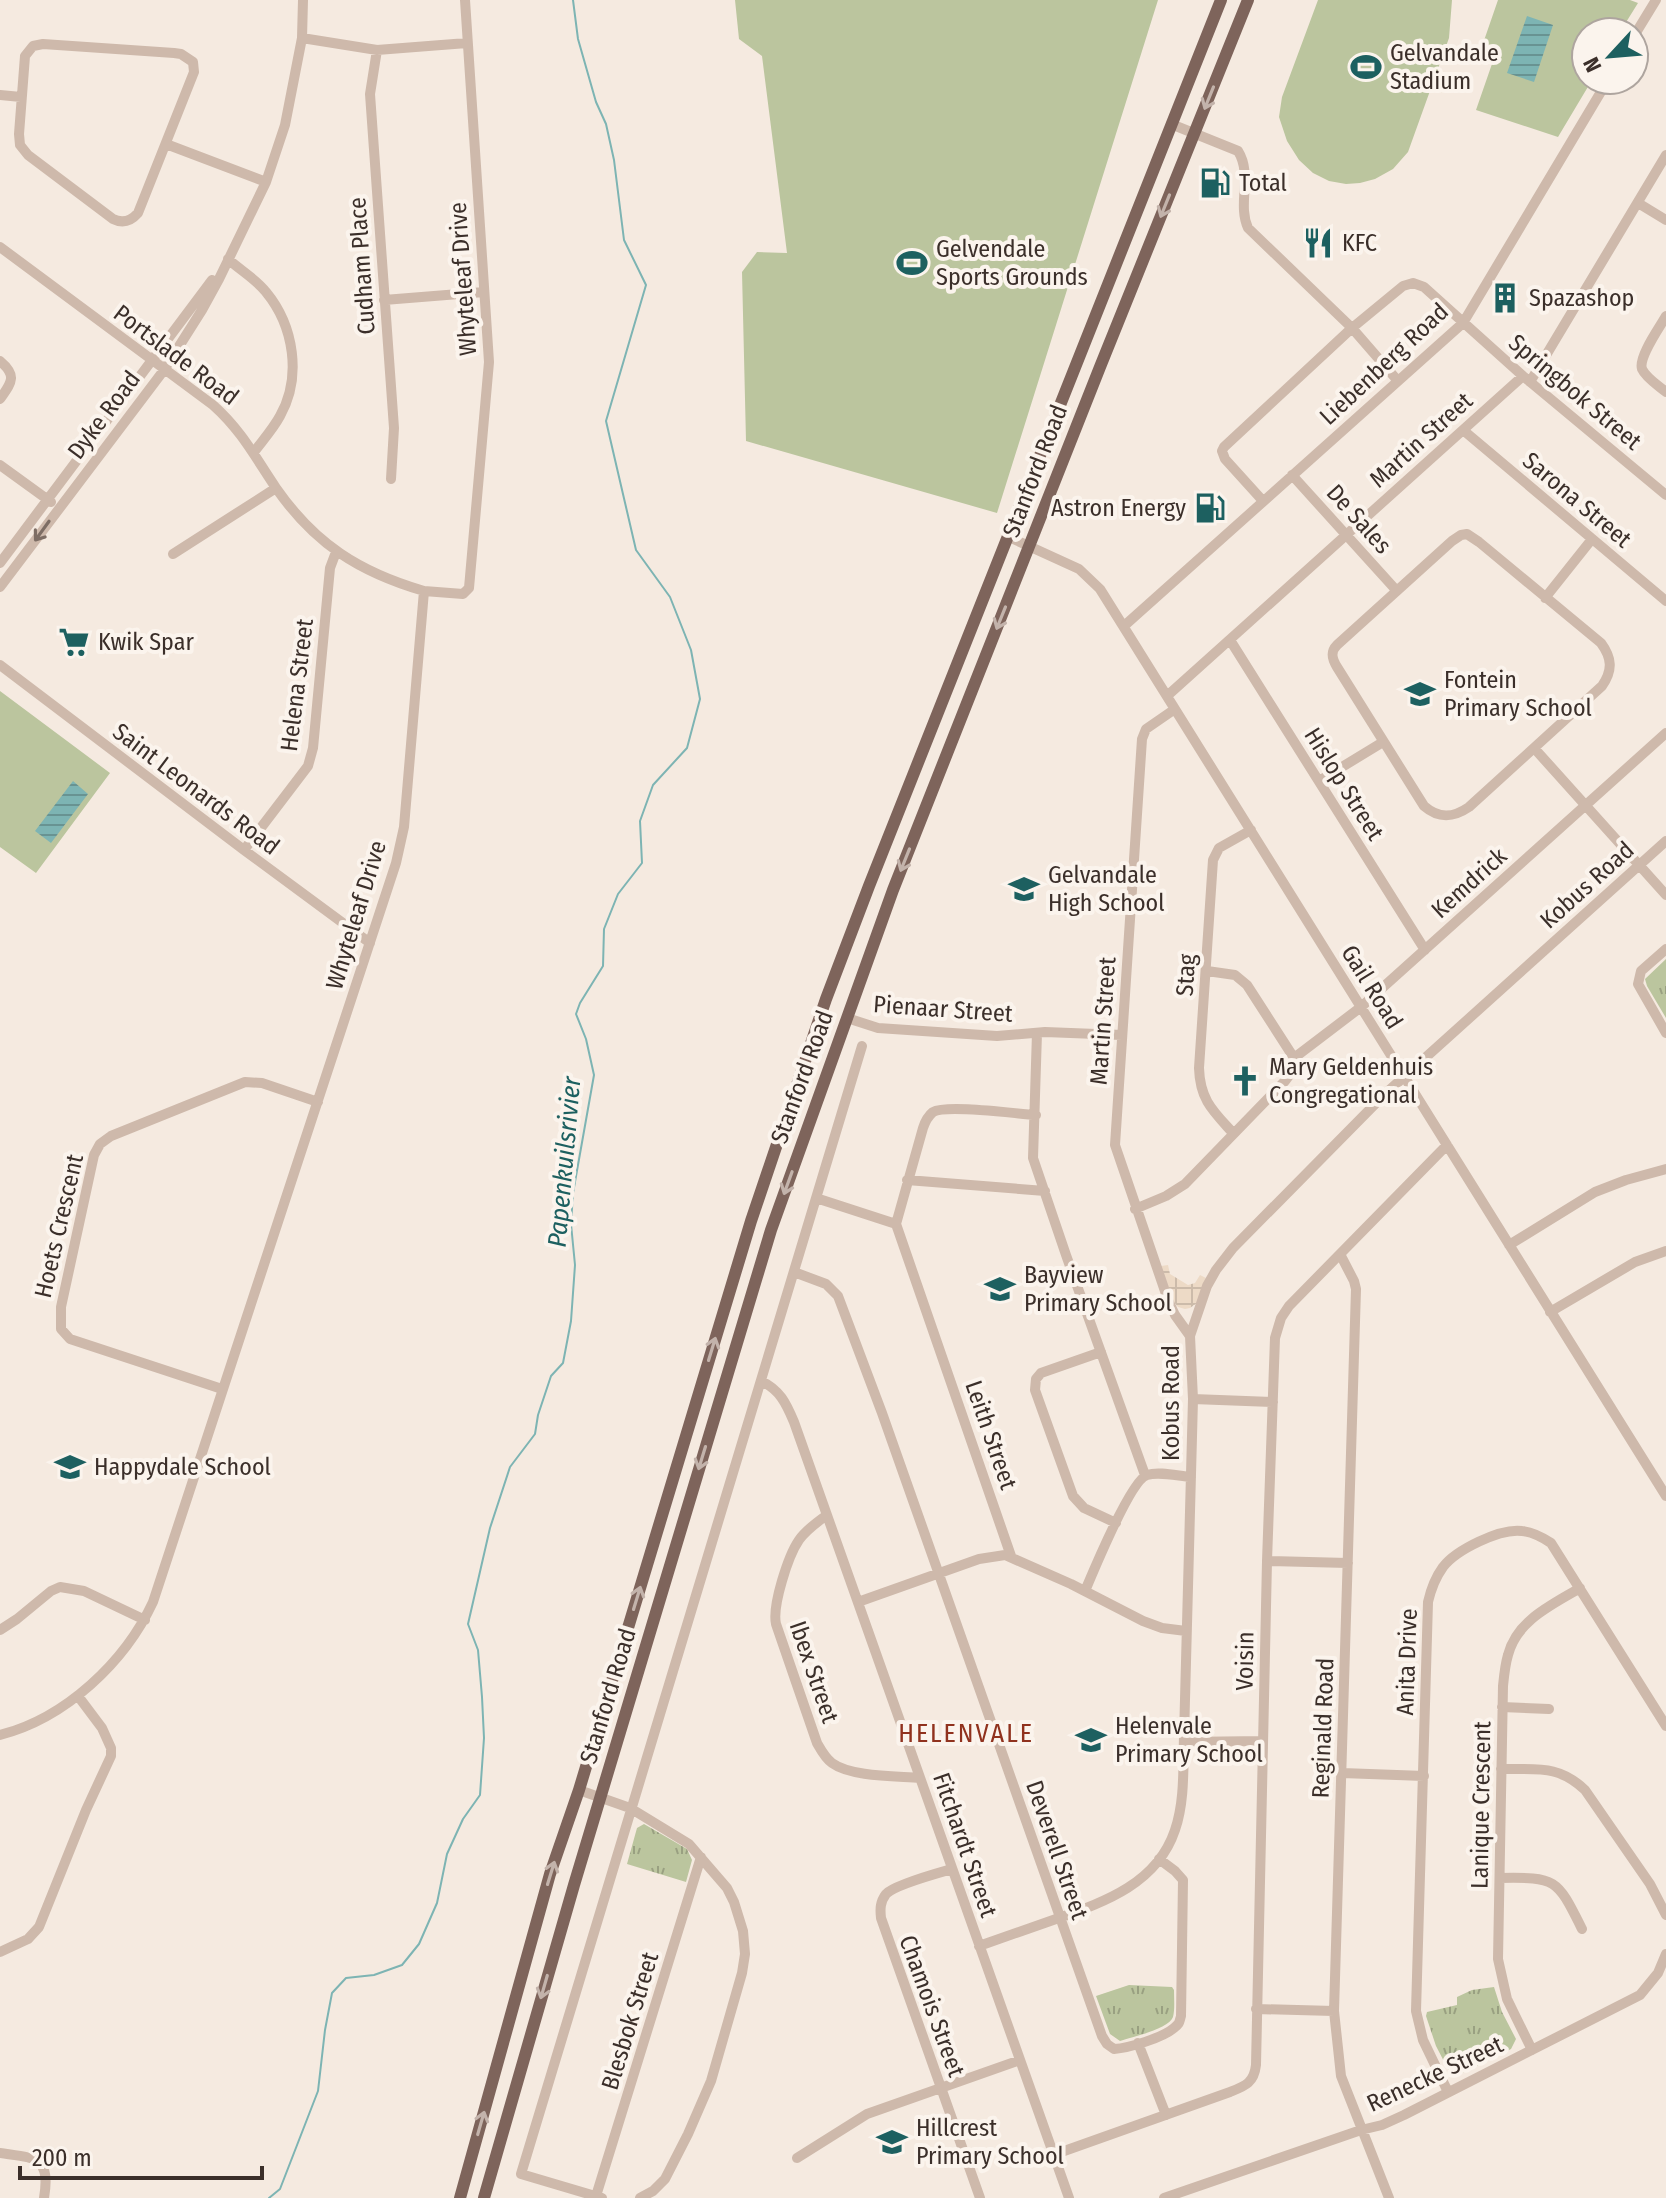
<svg xmlns="http://www.w3.org/2000/svg" width="1666" height="2198" font-family="'Fira Sans Condensed',sans-serif">
  <style>
    .grass { fill: #bbc59e }
    .park { fill: url(#park-tufts) }
    .plaza { fill: url(#plaza-grid) }
    .water { fill: url(#water-rules) }
    .lines { fill: none; stroke-linecap: round; stroke-linejoin: round }
    .stream { stroke: #7db4b3; stroke-width: 2 }
    .minor { stroke: #ceb9ab; stroke-width: 10 }
    .major { stroke: #7e645b; stroke-width: 12 }
    .oneway { stroke: #c3b3ab }
    .oneway2 { stroke: #7d6d64 }
    .labels { text-anchor: middle; stroke-width: 8; stroke-linejoin: round; paint-order: stroke }
    .poi-label { font-size: 24px; fill: #3b2f2a; stroke: #fbf4ed; text-anchor: start }
    .street-label { font-size: 24px; fill: #3b2f2a; stroke: #fbf4ed }
    .water-label { font-size: 26px; font-style: italic; fill: #1d6060; stroke: #fbf4ed }
    .neighbourhood-label { font-size: 26px; letter-spacing: 2px; fill: #90321e; stroke: #fbf4ed }
  </style>
  <defs>
    <pattern id="park-tufts" width="24" height="20" patternUnits="userSpaceOnUse" patternTransform="scale(2)"><rect width="24" height="20" fill="#bbc59e"/><path d="M3 7l-1-3M5 7V3M7 7l1-3M15 17l-1-3M17 17v-4M19 17l1-3" fill="none" stroke="#99a081"/></pattern>
    <pattern id="plaza-grid" width="8" height="8" patternUnits="userSpaceOnUse" patternTransform="scale(2)"><rect width="8" height="8" fill="#eddac6"/><path d="M0 4h8M4 0v8" fill="none" stroke="#cba"/></pattern>
    <pattern id="water-rules" width="6" height="5" patternUnits="userSpaceOnUse" patternTransform="scale(2)"><rect width="6" height="5" fill="#7db4b3"/><path d="M0 2.5h6" fill="none" stroke="#689392"/></pattern>
  </defs>
  <rect width="100%" height="100%" fill="#f5eae0"/>
  <path class="grass" d="M735 0H1158L997 513 746 441 742 272 757 252 787 253 762 56 739 39Z
    M1318 0H1452L1449 38 1408 152 1393 169 1375 179 1360 183 1346 184 1329 181 1313 173 1299 160 1287 141 1279 117 1282 97Z
    M1498 0H1630L1638 3 1620 32H1586V80H1592L1558 137 1476 110 1493 61 1479 55Z
    M0 691 110 773 36 873 0 847Z"/>
  <path class="park" d="M1666 959V1018L1647 986 1645 979Z
    M644 1824 687 1849 692 1860 686 1882 627 1864 637 1828Z
    M1129 1985 1172 1987 1174 1990C1174 1999 1175 2009 1173 2017 1169 2029 1132 2037 1120 2041L1110 2034 1096 1996Z
    M1494 1987 1502 2012 1516 2039 1511 2049 1458 2075 1450 2073 1436 2046 1426 2016 1427 2012 1457 2005V1997L1472 1990Z"/>
  <path class="plaza" d="M1168 1265 1170 1274 1188 1285 1195 1283 1200 1275 1206 1278 1197 1303 1190 1308 1185 1309 1178 1307 1173 1301 1161 1266Z"/>
  <path class="water" d="M1527 16 1553 25 1534 82 1507 73Z
    M73 781 88 794 51 843 35 831Z"/>
  <g class="lines">
    <path class="stream" d="M269 2198 280 2189 318 2091 325 2030 332 1993 346 1978 374 1975 402 1965 419 1944 437 1903 447 1854 463 1819 480 1795 484 1738 482 1697 478 1650 468 1624 490 1528 510 1467 535 1434 538 1415 551 1376 563 1363 571 1321 575 1265 571 1224 573 1193 594 1075 586 1039 576 1014 580 1003 603 966 604 929 618 894 642 863 640 821 653 785 687 748 700 699 691 650 670 597 636 550 606 421 646 285 624 240 614 160 606 124 596 102 578 39 573 0"/>
    <path class="minor" d="M1634 36 1656 0
      M302 38 377 50 467 43
      M43 44 174 53 181 54 193 62 194 72 138 213C131 221 123 224 113 219L28 155 20 145 19 134 25 56 33 46Z
      M377 50 370 94 394 428 391 479
      M0 95 21 97
      M1171 124 1238 151C1253 175 1237 204 1248 228L1352 328 1403 286 1413 283 1424 287 1523 376 1666 495
      M166 144 266 182
      M1638 203 1666 220
      M0 247 213 405C242 431 255 457 276 488 315 544 359 572 424 591
      M228 259C240 270 256 279 266 292 294 326 302 377 280 416 273 429 263 440 254 452
      M384 300 484 292
      M1666 316C1660 327 1638 357 1642 369 1646 378 1659 386 1666 392
      M0 361C18 376 11 383 0 399
      M1530 382 1666 155
      M1463 430 1666 601
      M0 465 51 502
      M1292 475 1396 590
      M1263 501 1225 459 1222 451 1224 447 1352 328 1398 381
      M1467 534 1479 542 1601 643C1612 658 1613 670 1602 686L1469 807C1453 818 1439 819 1424 806L1337 667C1332 659 1330 652 1337 645L1452 541 1461 535Z
      M1009 537 1079 569 1100 589 1666 1496
      M173 554 276 488
      M0 563 212 280
      M0 587 164 370 202 310 219 279 266 182 285 125 302 38 303 0
      M1545 598 1592 539
      M1124 626 1463 323 1608 80
      M1230 640 1425 950
      M0 665 244 850 370 943
      M1167 696 1523 376
      M1175 709 1146 729 1142 739 1115 1145 1168 1300 1175 1315 1190 1336
      M1534 748 1666 895
      M1319 781 1383 742
      M244 850 308 766 313 748 330 568 336 552
      M1666 949 1641 971 1638 984 1666 1033
      M847 1018 878 1028 997 1036 1045 1032 1122 1035
      M1037 1033 1033 1158 1066 1255 1145 1475
      M1294 1058 1361 1007 1666 733
      M1233 1133C1213 1111 1200 1100 1199 1068L1213 860 1219 848 1251 830
      M907 1180 1045 1191
      M816 1198 896 1224 1011 1556
      M1135 1209 1166 1196 1185 1184 1285 1081 1291 1073 1294 1058 1247 985 1235 975 1207 971
      M896 1224 923 1128C925 1122 928 1116 933 1112 947 1104 1017 1114 1036 1115
      M1509 1245 1595 1192 1626 1180 1666 1169
      M1340 1254 1354 1281 1356 1289 1334 2011 1341 2076 1389 2198
      M794 1272 826 1284 838 1296 882 1413 1102 2036 1107 2044 1114 2049C1129 2048 1162 2038 1174 2028 1180 2023 1179 2023 1181 2016L1183 1880 1175 1871 1159 1859
      M1550 1312 1635 1262 1666 1251
      M1101 1352 1041 1373 1036 1379 1035 1390 1073 1496 1084 1508 1116 1523
      M761 1381C780 1390 786 1403 794 1422L1069 2198
      M222 1389 70 1339 61 1329V1307L94 1155 100 1144 111 1136 245 1082 262 1083 318 1102
      M1193 1399 1273 1402
      M827 1515C817 1522 806 1530 799 1540 788 1556 772 1606 776 1624L817 1743C821 1750 825 1758 832 1763 851 1777 897 1776 920 1778
      M1267 1561 1348 1563
      M1085 1591C1093 1572 1131 1480 1147 1475 1159 1471 1178 1476 1191 1477
      M858 1602 979 1559 1005 1555 1071 1584 1143 1621 1162 1628 1186 1631
      M0 1630 17 1619 51 1591 60 1587 84 1591 145 1620
      M1502 1707 1549 1709
      M0 1735C66 1718 125 1662 153 1602L396 863 404 827 424 591 463 594 469 588 489 362 465 0
      M1184 1742 1263 1741
      M1501 1769C1536 1770 1558 1764 1585 1790L1650 1884 1666 1915
      M1342 1773 1424 1776
      M579 1790 630 1808 689 1844 727 1888 734 1902 743 1931 745 1954 742 1973 711 2081 688 2134 665 2179 653 2191 640 2198
      M952 1869C938 1873 894 1885 886 1894 880 1902 880 1909 881 1918L980 2198
      M1500 1878C1557 1877 1557 1879 1582 1929
      M979 1946C1005 1937 1030 1928 1056 1919 1104 1902 1157 1884 1175 1830 1185 1801 1183 1767 1184 1737L1193 1399 1190 1336 1207 1286 1216 1270 1233 1248 1385 1094 1666 841
      M0 1952 28 1939 39 1927 86 1810 111 1756V1748L102 1728 78 1696
      M1256 2009 1334 2011
      M1138 2043 1166 2115
      M1532 2050 1507 1999 1498 1959 1503 1686C1504 1676 1505 1665 1508 1655 1517 1620 1552 1605 1580 1588
      M1448 2092 1423 2040 1416 2011 1428 1602C1431 1589 1435 1578 1443 1567 1456 1550 1500 1528 1522 1531 1533 1532 1542 1537 1551 1543L1666 1726
      M0 2153C35 2158 51 2156 44 2198
      M1053 2155 1230 2092C1245 2086 1254 2083 1256 2065L1267 1561 1275 1338 1281 1318 1289 1306 1447 1145
      M797 2158 867 2114 1020 2060
      M596 2196 701 1857
      M602 2198 521 2174 862 1046
      M1164 2198 1361 2130 1382 2125 1404 2115 1640 1995 1658 1973 1666 1954"/>
    <path class="major" d="M460 2198 550 1874 579 1790 751 1221 826 999 869 886 1221 0
      M484 2198 574 1885 771 1230 893 890 1100 367 1248 0"/>
  </g>
  <defs><path id="oneway-shaft" d="M-6 0H5M1.5-3L5.5 0L1.5 3" fill="none" stroke-width="1.6" stroke-linecap="round" stroke-linejoin="round" transform="scale(2)"/></defs>
  <g class="oneway">
    <use href="#oneway-shaft" transform="translate(1209 98) rotate(112)"/>
    <use href="#oneway-shaft" transform="translate(1165 206) rotate(112)"/>
    <use href="#oneway-shaft" transform="translate(1001 618) rotate(112)"/>
    <use href="#oneway-shaft" transform="translate(905 860) rotate(112)"/>
    <use href="#oneway-shaft" transform="translate(788 1183) rotate(110)"/>
    <use href="#oneway-shaft" transform="translate(712 1349) rotate(-73)"/>
    <use href="#oneway-shaft" transform="translate(702 1458) rotate(107)"/>
    <use href="#oneway-shaft" transform="translate(637 1598) rotate(-73)"/>
    <use href="#oneway-shaft" transform="translate(551 1873) rotate(-73)"/>
    <use href="#oneway-shaft" transform="translate(544 1987) rotate(106)"/>
    <use href="#oneway-shaft" transform="translate(481 2123) rotate(-74)"/>
  </g>
  <use class="oneway2" href="#oneway-shaft" transform="translate(42 531) rotate(126)"/>
  <defs>
    <g id="stadium-bare" transform="scale(2.4)"><path d="M0-5a6.5 5 0 1 0 0 10a6.5 5 0 1 0 0-10ZM-3.5-1.8h7v3.6h-7Z" fill="#1d6060" stroke="#fbf4ed" stroke-width="2.5" paint-order="stroke"/></g>
    <g id="fuel-bare" transform="scale(2.4)"><path d="M-5.5-6h7V0h2V4h1.3V-2.5L3-4.5l.8-.8L6-3V5H2.5V1h-1V6h-7ZM-4.2-4.7v3.2H.2V-4.7Z" fill="#1d6060" stroke="#fbf4ed" stroke-width="2.5" paint-order="stroke"/></g>
    <g id="restaurant-bare" transform="scale(2.4)"><path d="M-5-6h1v4h1v-4h1v4h1v-4h1v5L-1.5 .5V6h-2V.5L-5-1ZM5-6V6H3V1.5H1.5Q1.5-4 5-6Z" fill="#1d6060" stroke="#fbf4ed" stroke-width="2.5" paint-order="stroke"/></g>
    <g id="building-bare" transform="scale(2.4)"><path d="M-4-6H4V6H1V3H-1V6H-4ZM-2.5-4.3h1.7v1.8h-1.7ZM.8-4.3h1.7v1.8H.8ZM-2.5-1h1.7V.8h-1.7ZM.8-1h1.7V.8H.8Z" fill="#1d6060" stroke="#fbf4ed" stroke-width="2.5" paint-order="stroke"/></g>
    <g id="supermarket-bare" transform="scale(2.4)"><path d="M-6-5.5h2.5l.6 2H6L4.5 2H-2.5L-4.4-4H-6ZM-1.5 3.2a1.3 1.3 0 1 0 .1 0ZM3 3.2a1.3 1.3 0 1 0 .1 0Z" fill="#1d6060" stroke="#fbf4ed" stroke-width="2.5" paint-order="stroke"/></g>
    <g id="school-bare" transform="scale(2.4)"><path d="M0-5L7-2L0 1L-7-2ZM-4 1L0 2.5L4 1V4Q0 6-4 4Z" fill="#1d6060" stroke="#fbf4ed" stroke-width="2.5" paint-order="stroke"/></g>
    <g id="church-bare" transform="scale(2.4)"><path d="M-1.2-6h2.4v3.5h3.3v2.4h-3.3V6h-2.4V-.1h-3.3v-2.4h3.3Z" fill="#1d6060" stroke="#fbf4ed" stroke-width="2.5" paint-order="stroke"/></g>
  </defs>
  <g fill-rule="evenodd">
    <use href="#stadium-bare" x="1366" y="67"/>
    <use href="#fuel-bare" x="1215" y="183"/>
    <use href="#restaurant-bare" x="1318" y="243"/>
    <use href="#stadium-bare" x="912" y="263"/>
    <use href="#building-bare" x="1505" y="298"/>
    <use href="#fuel-bare" x="1210" y="508"/>
    <use href="#supermarket-bare" x="74" y="642"/>
    <use href="#school-bare" x="1420" y="694"/>
    <use href="#school-bare" x="1024" y="889"/>
    <use href="#church-bare" x="1245" y="1081"/>
    <use href="#school-bare" x="1000" y="1289"/>
    <use href="#school-bare" x="70" y="1467"/>
    <use href="#school-bare" x="1091" y="1740"/>
    <use href="#school-bare" x="892" y="2142"/>
  </g>
  <g class="labels">
    <g class="poi-label">
      <text x="1390" y="61">Gelvandale<tspan x="1390" dy="28">Stadium</tspan></text>
      <text x="1239" y="191">Total</text>
      <text x="1342" y="251">KFC</text>
      <text x="936" y="257">Gelvendale<tspan x="936" dy="28">Sports Grounds</tspan></text>
      <text x="1529" y="306">Spazashop</text>
      <text x="1186" y="516" text-anchor="end">Astron Energy</text>
      <text x="98" y="650">Kwik Spar</text>
      <text x="1444" y="688">Fontein<tspan x="1444" dy="28">Primary School</tspan></text>
      <text x="1048" y="883">Gelvandale<tspan x="1048" dy="28">High School</tspan></text>
      <text x="1269" y="1075">Mary Geldenhuis<tspan x="1269" dy="28">Congregational</tspan></text>
      <text x="1024" y="1283">Bayview<tspan x="1024" dy="28">Primary School</tspan></text>
      <text x="94" y="1475">Happydale School</text>
      <text x="1115" y="1734">Helenvale<tspan x="1115" dy="28">Primary School</tspan></text>
      <text x="916" y="2136">Hillcrest<tspan x="916" dy="28">Primary School</tspan></text>
    </g>
    <g class="street-label">
      <text transform="translate(362 266) rotate(-94)" y="8">Cudham Place</text>
      <text transform="translate(463 279) rotate(-94)" y="8">Whyteleaf Drive</text>
      <text transform="translate(176 355) rotate(37)" y="8">Portslade Road</text>
      <text transform="translate(1384 364) rotate(-43)" y="8">Liebenberg Road</text>
      <text transform="translate(1575 392) rotate(40)" y="8">Springbok Street</text>
      <text transform="translate(104 415) rotate(-53)" y="8">Dyke Road</text>
      <text transform="translate(1421 440) rotate(-42)" y="8">Martin Street</text>
      <text transform="translate(1035 471) rotate(-69)" y="8">Stanford Road</text>
      <text transform="translate(1577 500) rotate(40)" y="8">Sarona Street</text>
      <text transform="translate(1359 519) rotate(48)" y="8">De Sales</text>
      <text transform="translate(297 685) rotate(-83)" y="8">Helena Street</text>
      <text transform="translate(1344 784) rotate(58)" y="8">Hislop Street</text>
      <text transform="translate(196 789) rotate(37)" y="8">Saint Leonards Road</text>
      <text transform="translate(1469 883) rotate(-42)" y="8">Kemdrick</text>
      <text transform="translate(1587 885) rotate(-42)" y="8">Kobus Road</text>
      <text transform="translate(356 915) rotate(-73)" y="8">Whyteleaf Drive</text>
      <text transform="translate(1186 975) rotate(-86)" y="8">Stag</text>
      <text transform="translate(1372 987) rotate(58)" y="8">Gail Road</text>
      <text transform="translate(943 1009) rotate(4)" y="8">Pienaar Street</text>
      <text transform="translate(1103 1021) rotate(-86)" y="8">Martin Street</text>
      <text transform="translate(802 1077) rotate(-70)" y="8">Stanford Road</text>
      <text transform="translate(59 1226) rotate(-77)" y="8">Hoets Crescent</text>
      <text transform="translate(1171 1403) rotate(-90)" y="8">Kobus Road</text>
      <text transform="translate(991 1435) rotate(71)" y="8">Leith Street</text>
      <text transform="translate(1245 1661) rotate(-89)" y="8">Voisin</text>
      <text transform="translate(1407 1662) rotate(-88)" y="8">Anita Drive</text>
      <text transform="translate(814 1672) rotate(71)" y="8">Ibex Street</text>
      <text transform="translate(608 1696) rotate(-73)" y="8">Stanford Road</text>
      <text transform="translate(1323 1728) rotate(-88)" y="8">Reginald Road</text>
      <text transform="translate(1481 1805) rotate(-89)" y="8">Lanique Crescent</text>
      <text transform="translate(965 1845) rotate(71)" y="8">Fitchardt Street</text>
      <text transform="translate(1057 1850) rotate(71)" y="8">Deverell Street</text>
      <text transform="translate(932 2006) rotate(70)" y="8">Chamois Street</text>
      <text transform="translate(630 2021) rotate(-73)" y="8">Blesbok Street</text>
      <text transform="translate(1435 2074) rotate(-25)" y="8">Renecke Street</text>
    </g>
    <g class="water-label">
      <text transform="translate(564 1162) rotate(-85)" y="9">Papenkuilsrivier</text>
    </g>
    <g class="neighbourhood-label">
      <text x="966" y="1742">HELENVALE</text>
    </g>
  </g>
  <g transform="translate(1610 56) rotate(244)"><circle r="38" fill="#fbf4ed" stroke="#aea59f" stroke-width="2"/>
  <path d="M0-6L14 30L0 20L-14 30Z" fill="#1d6060"/>
  <text y="-12" font-size="22" font-weight="bold" text-anchor="middle" fill="#3b2f2a">N</text>
  </g>
  <path d="M20 2166v12h242v-12" fill="none" stroke="#3b2f2a" stroke-width="4"/>
  <text x="32" y="2166" font-size="24" fill="#3b2f2a" stroke="#fbf4ed" stroke-width="6" paint-order="stroke">200 m</text>
</svg>
